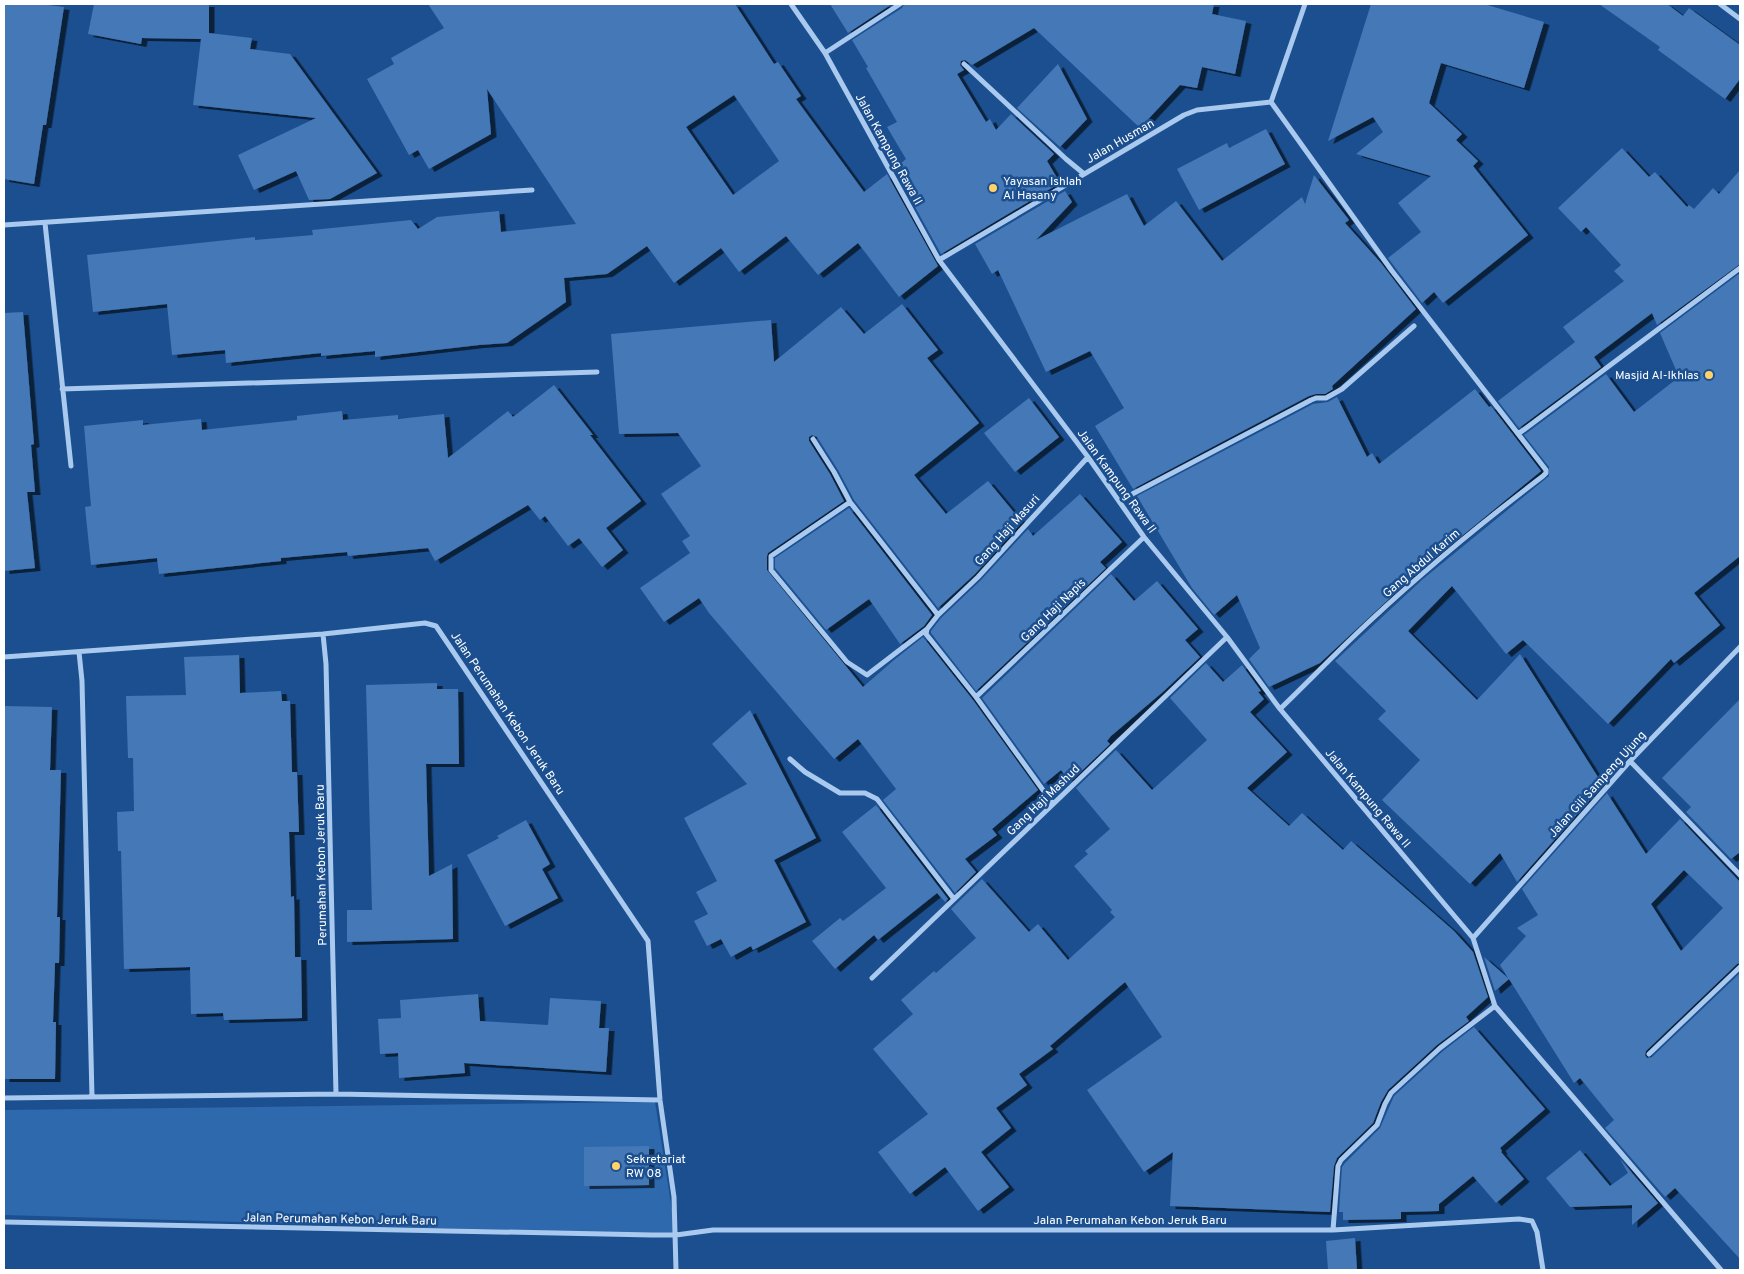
<svg xmlns="http://www.w3.org/2000/svg" width="1744" height="1274" font-family="Overpass,sans-serif">
  <style>
    .green { fill: #2e69ad }
    .building { fill: #4478b7; fill-rule: evenodd; filter: url(#shadow) }
    .lines { fill: none; stroke-linecap: round; stroke-linejoin: round }
    .minor { stroke: #a9c9ee; stroke-width: 5 }
    .poi-dot { fill: #ffd166; stroke: #1b4f8f; stroke-width: 2 }
    .labels { text-anchor: middle; stroke-width: 5; stroke-linejoin: round; paint-order: stroke }
    .street-label { font-size: 12px; fill: #fff; stroke: #1b4f8f }
    .poi-label { font-size: 12px; fill: #fff; stroke: #1b4f8f; text-anchor: start }
  </style>
  <defs>
    <filter id="shadow"><feDropShadow dx="5.5" dy="3" stdDeviation="0" flood-color="#0009"/></filter>
  </defs>
  <rect width="100%" height="100%" fill="#1b4f8f"/>
  <path class="green" d="M655 1102 676 1235 4 1215V1110Z"/>
  <path class="building" d="M4 4H40L64 7 46 125H43L34 184 4 179Z
    M94 4H209V33L252 38 250 49 290 54 377 173 330 199 309 200 296 171 254 190 238 155 316 118 193 105 201 39 142 38 141 44 88 34Z
    M428 4H735L774 64 778 62 801 96 796 99 864 192 887 174 938 266 899 297 858 243 818 275 786 236 739 272 721 248 674 283 647 246 607 274 564 278 566 302 507 343 479 345 375 357V351L321 356V353L226 363 225 350 172 355 167 304 93 312 87 255 255 237V240L313 235 312 230 411 220 418 229 437 217 499 211 501 232 576 224 487 89 491 134 429 169 418 150 409 155 367 79 394 64 391 58 444 28ZM734 95 779 161 733 195 686 127Z
    M830 4H892L848 33Z
    M904 4H1214L1212 14 1246 21 1235 74 1202 67 1197 88 1180 85 1140 128 1034 28 972 65 965 60 961 61 960 65 964 70 957 74 986 122 990 119 996 130 1011 114 1054 154 1047 161 1060 183 941 254 894 169 906 159 887 127 897 122 866 68 868 67 852 40 902 8Z
    M1371 4H1484L1544 22 1524 88 1441 63 1429 103 1462 134 1456 140 1478 161 1473 166 1528 235 1443 303 1434 292 1422 303 1388 258 1421 232 1398 203 1431 176 1356 154 1383 132 1373 117 1328 141Z
    M1599 4H1667L1683 16 1689 8 1740 45V79L1725 99 1658 50 1660 47Z
    M1058 64 1087 119 1060 147 1017 108Z
    M1266 129 1285 164 1199 210 1177 169 1227 143 1229 148Z
    M1622 148 1649 177 1655 172 1687 207 1689 205 1694 209 1713 188 1719 194 1740 170V264L1657 325 1652 313 1594 357 1601 367 1519 428 1498 401 1575 342 1563 327 1624 281 1614 271 1621 265 1586 227 1581 232 1558 208Z
    M1314 175 1349 220 1345 223 1381 263 1416 309 1332 386 1333 389 1325 394H1316L1309 396 1133 489 1095 426 1124 408 1090 351 1046 372 998 270 992 274 975 244 1065 191 1072 202 1036 240 1127 194 1144 226 1176 201 1222 261 1302 197 1305 204Z
    M1740 273V556L1694 593 1720 625 1674 663 1671 659 1608 724 1523 640 1506 654 1452 586 1408 631 1477 700 1520 654 1603 785 1517 882 1500 853 1470 884 1382 800 1420 760 1378 719 1386 711 1335 661 1423 579 1549 476V467L1524 435 1606 374 1634 412 1679 377 1660 333Z
    M902 304 938 350 927 358 979 423 914 475 946 514 988 481 1022 522 975 574 938 608 854 500 838 470 817 437 812 435 809 437V441L830 474 844 501 768 553 767 556V570L863 687 894 660 923 637 973 700 1038 790 992 829 997 835 965 859 976 872 955 893 883 800 896 789 858 739 834 759 709 613 699 598 664 622 640 588 690 553 682 541 690 536 661 494 701 466 678 433 619 434 611 334 771 320 774 362 841 307 864 334Z
    M23 312 34 444 31 445 35 492H27L35 568 4 571V313Z
    M554 385 593 435H590L641 501 606 528 623 550 602 567 579 538 568 546 545 516 540 520 528 505 435 561 428 548 348 556 347 552 281 558V561L159 574 157 558 91 565 85 507 91 506 84 426 143 420V425L201 419 202 430 297 420V416L342 411 343 420 398 415V419L444 414 448 458 508 411 513 417Z
    M1475 389 1489 407 1491 406 1541 471 1418 572 1320 663 1269 687 1249 659 1260 648 1237 595 1214 615 1192 588 1137 496 1313 404 1328 402 1337 397 1367 457 1372 453 1379 464Z
    M1029 398 1059 437 1015 472 984 433Z
    M1080 494 1122 542 1100 562 1106 568 976 691 931 633V631L941 618 981 580 1028 529 1033 536Z
    M849 508 932 615 924 626 900 644 869 599 826 630 775 568V558Z
    M1111 574 1134 601 1157 581 1198 629 1185 640 1200 657 1164 691 1111 736 1107 741 1110 744 1070 782 1061 770 1044 784 982 698Z
    M239 655 240 693 281 691 282 701H290L292 772H297L299 832H289L291 897 294 896 295 957H301L302 1018 224 1020 223 1013 191 1014 190 967 124 969 121 851H118L117 812 134 811 133 758H128L126 696 186 695 184 657Z
    M1206 663 1223 682 1242 665 1261 691 1258 692 1264 699 1250 712 1287 752 1247 788 1289 826 1302 813 1343 850 1351 841 1454 931 1473 952 1488 997 1466 1017 1469 1021 1437 1045 1388 1090 1381 1102 1373 1123 1337 1158 1334 1166 1330 1212 1170 1206 1173 1152 1144 1172 1087 1090 1162 1037 1125 982 1050 1046 1053 1049 1019 1074 1027 1085 996 1108 1011 1128 981 1152 1009 1187 978 1211 945 1167 910 1194 878 1152 928 1114 873 1049 913 1014 901 1000 934 971 936 973 976 938 951 909 982 879 1029 932 1038 924 1068 960 1115 917 1110 912 1112 910 1074 866 1088 854 1085 851 1110 829 1076 788 1116 750 1152 790 1207 740 1170 698Z
    M437 683V689H458L459 764H426L429 876 452 864 453 939 347 942V910H372L366 685Z
    M1740 699V852L1731 859 1686 812 1691 807 1662 778Z
    M4 706 52 707 50 770H61L57 917H60L59 963H55L53 1022H56L55 1079H4Z
    M750 710 816 838 774 860 806 922 753 950 751 946 731 957 721 939 707 946 694 921 708 914 696 892 717 881 684 818 747 784 712 744Z
    M1607 793 1646 854 1680 819 1740 882V963L1737 964 1646 1051 1645 1055 1647 1058 1652 1057 1740 973V1259L1675 1188 1665 1197 1605 1128 1614 1120 1580 1078 1574 1083 1509 979 1495 991 1484 957 1508 978 1500 965 1526 936 1517 928 1538 915 1522 889ZM1684 870 1723 908 1681 951 1651 904Z
    M876 805 948 899 945 902 937 893 878 940 874 935 835 969 812 941 840 918 843 921 886 888 842 832Z
    M526 820 550 864 542 869 558 898 505 926 467 855 499 838 497 836Z
    M478 994 480 1021 548 1025 550 998 601 1001 599 1028H609L606 1072 464 1063 465 1073 399 1078 398 1053 380 1054 378 1019 401 1018 400 1000Z
    M1474 1027 1545 1109 1500 1148 1502 1151 1501 1152 1524 1179 1496 1203 1473 1176 1439 1204V1211L1401 1212V1219L1343 1220V1212H1339L1342 1167 1345 1163 1380 1128 1394 1096 1443 1051Z
    M649 1146V1185L584 1186V1147Z
    M1580 1150 1610 1186 1628 1173 1620 1159 1658 1203 1632 1225V1205L1570 1207 1546 1178Z
    M1355 1238 1357 1270H1328L1326 1241Z"/>
  <g class="lines">
    <path class="minor" d="M791 4 825 53 939 260 1088 457 1144 537 1227 637 1280 709 1473 938 1495 1006 1440 1048 1391 1093 1385 1104 1377 1125 1341 1160 1338 1166 1333 1230
      M1720 4 1740 19
      M825 53 900 4
      M964 64 1066 159 1083 173
      M1271 102 1392 271 1546 470V473L1543 476C1476 527 1411 581 1351 639 1327 662 1304 686 1280 709
      M1271 102 1305 4
      M45 223 71 466
      M4 225 532 190
      M939 260 1184 115 1197 110 1271 102
      M62 389 597 372
      M1518 434 1740 268
      M813 439 834 472 850 502 938 615 927 629 926 634 976 697 1053 804
      M1119 501 1311 400 1316 398H1326L1342 389 1414 326
      M850 502 771 556V570L847 662 867 675 927 629
      M938 615 978 577 1088 457
      M323 634 326 664 336 1094
      M79 652 82 681 92 1097
      M4 657 323 634 425 623 436 626 648 941 660 1100 674 1197 676 1270
      M976 697 1144 537
      M790 759 805 772 840 793H865L877 799 954 899
      M1630 761 1740 875
      M1473 938 1630 761 1740 647
      M872 978 1227 637
      M1495 1006 1721 1270
      M1649 1054 1740 967
      M4 1098 336 1094 660 1100
      M4 1222 652 1235H676L713 1230H1333L1519 1219 1532 1221 1537 1232 1543 1270"/>
  </g>
  <g class="poi-dot">
    <circle cx="993" cy="188" r="5"/>
    <circle cx="1709" cy="375" r="5"/>
    <circle cx="616" cy="1166" r="5"/>
  </g>
  <g class="labels">
    <g class="street-label">
      <text transform="translate(1120 141) rotate(-30)" y="4">Jalan Husman</text>
      <text transform="translate(889 149) rotate(61)" y="4">Jalan Kampung Rawa II</text>
      <text transform="translate(1117 481) rotate(54)" y="4">Jalan Kampung Rawa II</text>
      <text transform="translate(1007 530) rotate(-48)" y="4">Gang Haji Masuri</text>
      <text transform="translate(1421 563) rotate(-41)" y="4">Gang Abdul Karim</text>
      <text transform="translate(1053 610) rotate(-44)" y="4">Gang Haji Napis</text>
      <text transform="translate(508 713) rotate(56)" y="4">Jalan Perumahan Kebon Jeruk Baru</text>
      <text transform="translate(1597 784) rotate(-48)" y="4">Jalan Gili Sampeng Ujung</text>
      <text transform="translate(1368 798) rotate(50)" y="4">Jalan Kampung Rawa II</text>
      <text transform="translate(1043 800) rotate(-44)" y="4">Gang Haji Mashud</text>
      <text transform="translate(321 865) rotate(-91)" y="4">Perumahan Kebon Jeruk Baru</text>
      <text transform="translate(340 1219) rotate(1)" y="4">Jalan Perumahan Kebon Jeruk Baru</text>
      <text x="1130" y="1224">Jalan Perumahan Kebon Jeruk Baru</text>
    </g>
    <g class="poi-label">
      <text x="1003" y="185">Yayasan Ishlah<tspan x="1003" dy="14">Al Hasany</tspan></text>
      <text x="1699" y="379" text-anchor="end">Masjid Al-Ikhlas</text>
      <text x="626" y="1163">Sekretariat<tspan x="626" dy="14">RW 08</tspan></text>
    </g>
  </g>
  <rect width="1744" height="1274" fill="none" stroke="#ffffff" stroke-width="10"/>
</svg>
